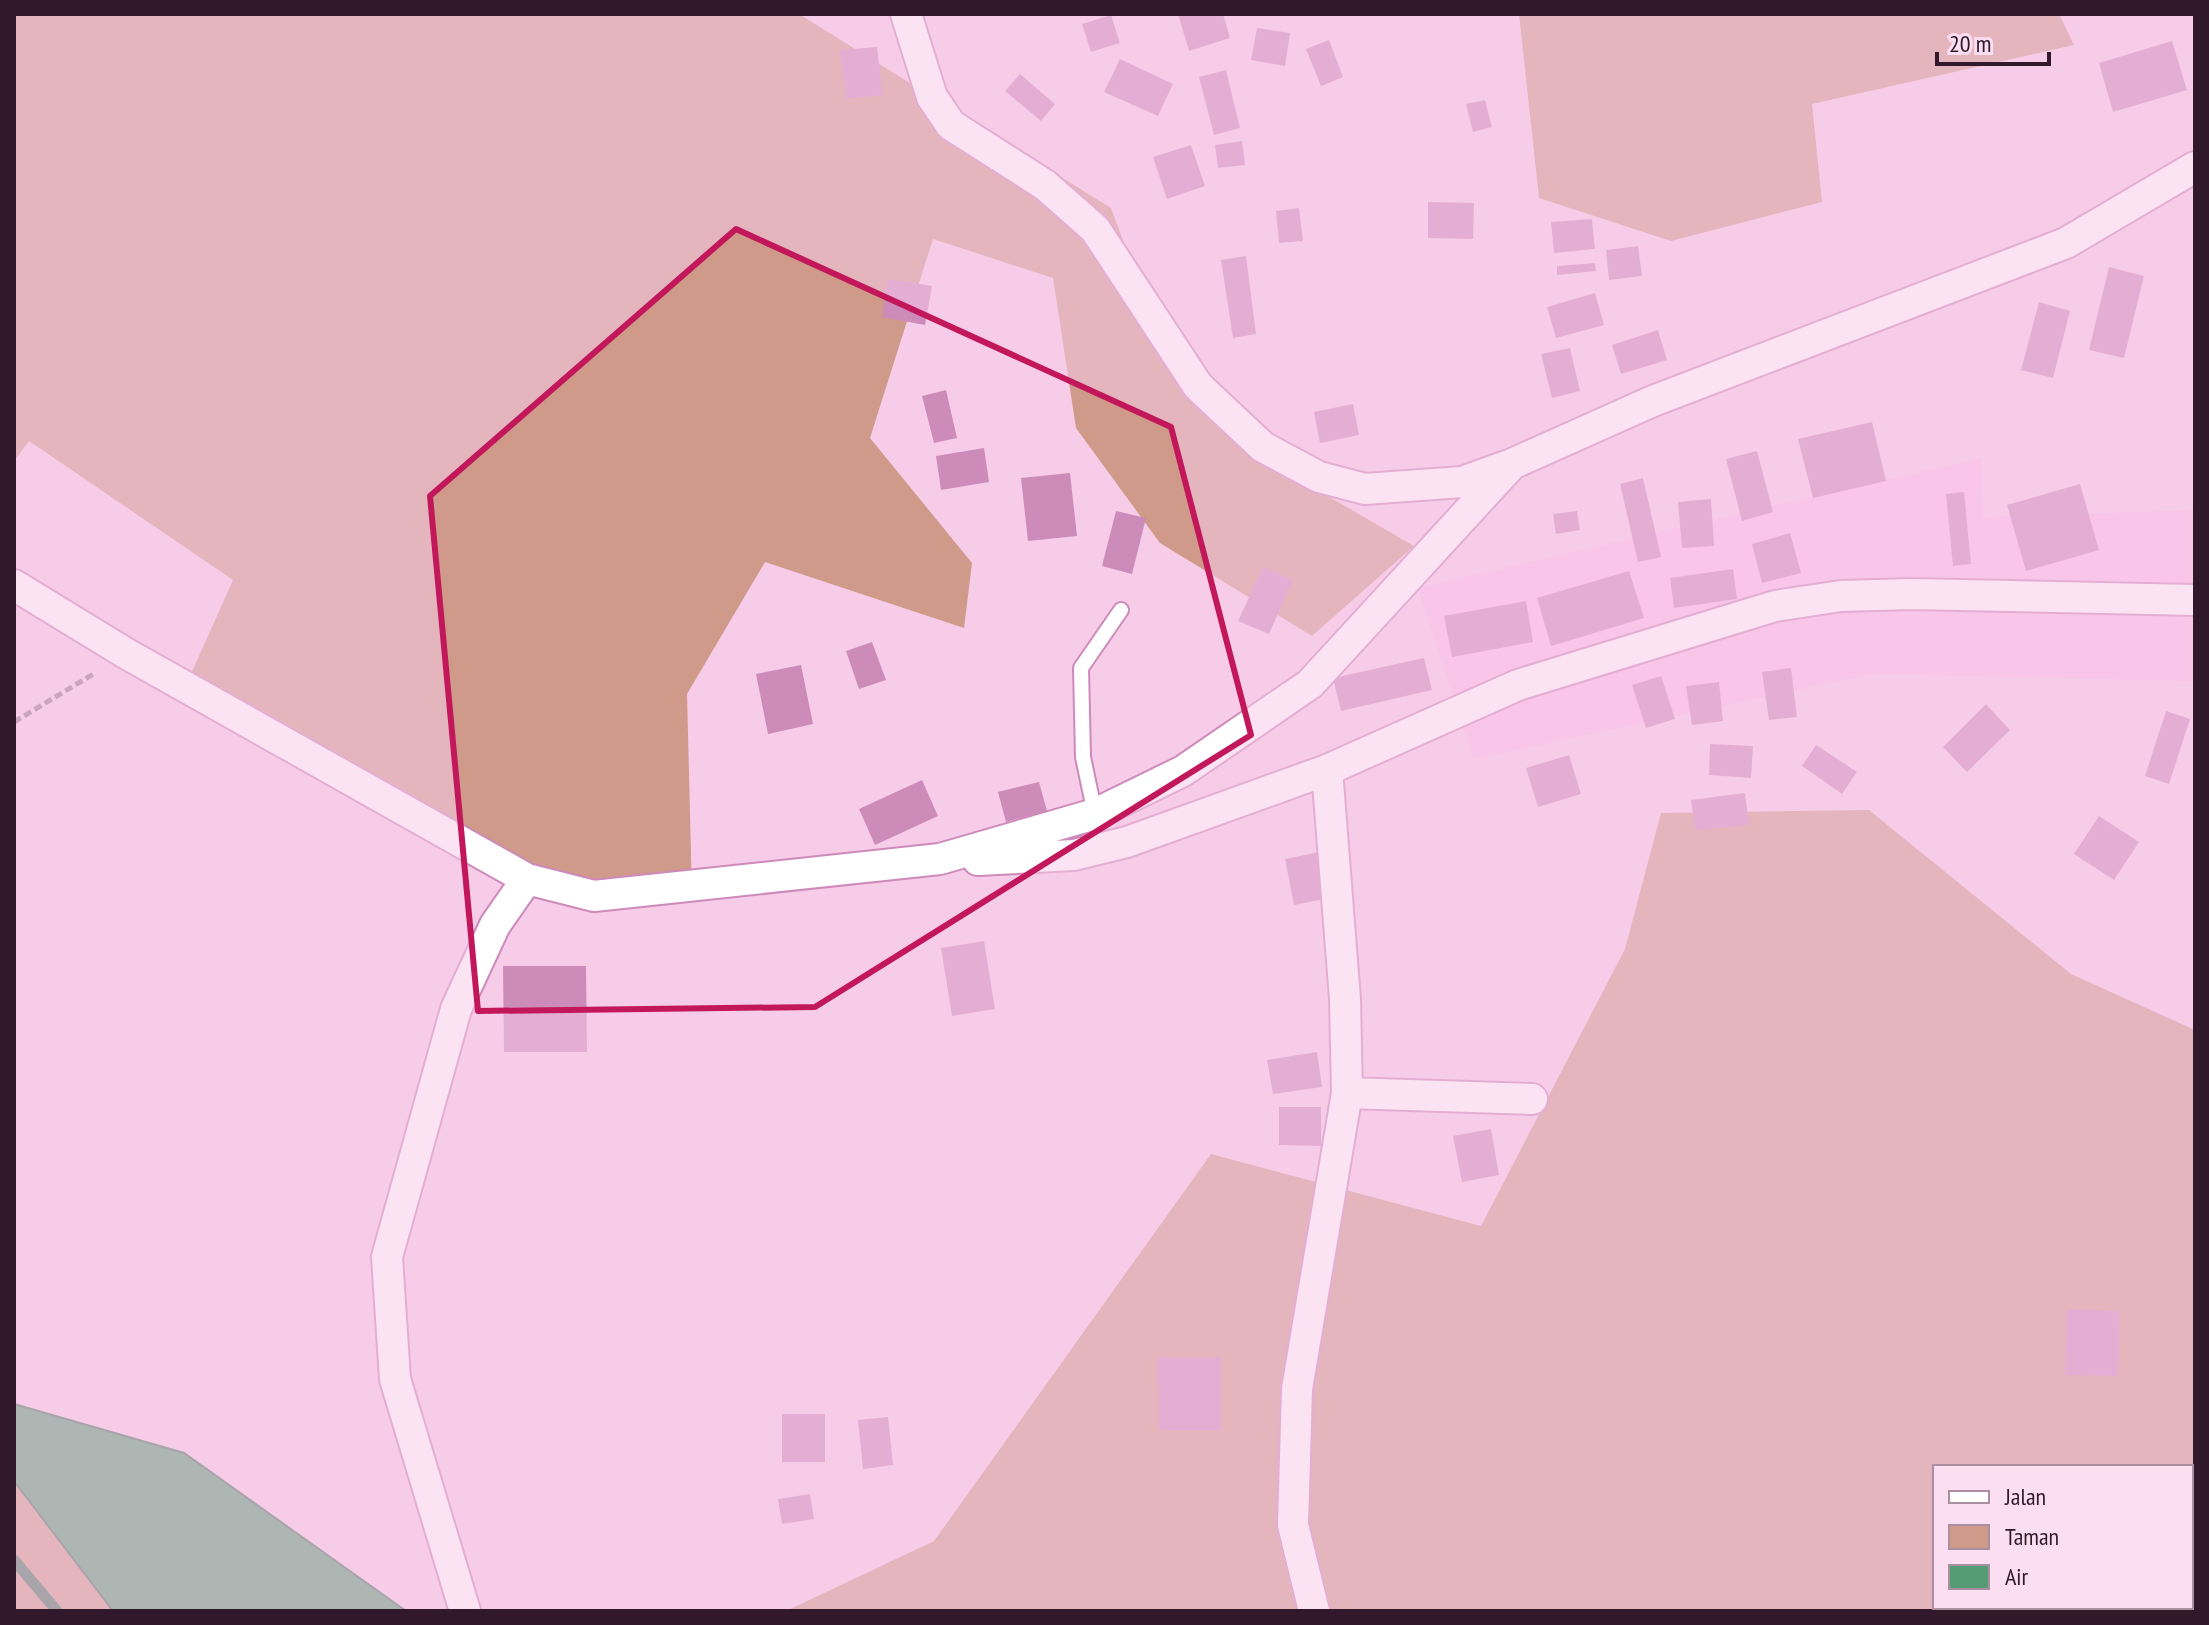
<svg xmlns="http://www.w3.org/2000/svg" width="2209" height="1625" font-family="'PT Sans Narrow',sans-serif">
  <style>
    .built { fill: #fabce7 }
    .green { fill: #cf9a89; fill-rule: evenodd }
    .water { fill: #559b74; stroke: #4a745e; stroke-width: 2 }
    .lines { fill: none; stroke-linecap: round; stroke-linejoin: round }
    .stream { stroke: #4a745e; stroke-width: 11 }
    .building { fill: #cd8bba }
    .lane-casing { stroke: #cd8aba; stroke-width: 18 }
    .street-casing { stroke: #cd8aba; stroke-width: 34 }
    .path { stroke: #96738b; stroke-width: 5; stroke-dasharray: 8 4; stroke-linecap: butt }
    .lane { stroke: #fff; stroke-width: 14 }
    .street { stroke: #fff; stroke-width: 30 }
    .marked { fill: none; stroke: #c2185b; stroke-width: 6; stroke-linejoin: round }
  </style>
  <rect width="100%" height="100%" fill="#f7cce9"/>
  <path class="built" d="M1981 458 1983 517 2195 510V681L1873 674 1474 759 1418 588Z"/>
  <path class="green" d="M14 14H799L1111 208 1168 363 1288 473 1414 546 1312 636 1160 543 1076 428 1053 278 933 239 870 438 972 563 964 628 765 562 687 694 692 894 600 898 182 694 233 580 29 441 14 461Z
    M1519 14H2059L2074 45 1812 104 1822 202 1671 241 1539 198Z
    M1869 810 2071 974 2195 1030V1611H786L934 1541 1211 1154 1481 1226 1625 949 1661 813ZM1935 1467H2191V1607H1935Z
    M14 1481 113 1611H14Z"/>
  <path class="water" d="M14 1404 184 1453 406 1611H113L14 1481Z"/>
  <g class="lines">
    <path class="stream" d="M14 1560 57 1611"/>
  </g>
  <path class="building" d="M1178 14H1223L1230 38 1189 51Z
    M1111 15 1120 43 1091 52 1082 24Z
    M1257 28 1290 33 1285 66 1251 60Z
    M1329 40 1343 77 1321 86 1306 49Z
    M2172 41 2187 90 2113 112 2099 63Z
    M877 47 883 95 846 99 840 50Z
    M1120 59 1173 84 1158 116 1104 92Z
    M1226 70 1240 128 1214 135 1199 77Z
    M1020 74 1055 104 1041 121 1005 91Z
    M1485 100 1492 127 1473 132 1466 104Z
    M1242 141 1245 165 1218 168 1215 145Z
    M1191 145 1205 186 1167 199 1153 157Z
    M1428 202 1474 203 1473 239 1428 238Z
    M1299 208 1303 241 1279 243 1276 211Z
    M1592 219 1595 249 1554 253 1551 222Z
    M1638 246 1642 276 1609 280 1606 250Z
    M1246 256 1256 334 1233 338 1221 260Z
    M1595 263 1596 271 1557 275V266Z
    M2109 267 2144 276 2124 358 2089 350Z
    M888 279 932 286 925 325 882 317Z
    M1595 293 1604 325 1556 338 1547 307Z
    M2039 302 2070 311 2053 378 2021 370Z
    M1658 330 1667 360 1621 374 1612 345Z
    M1570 348 1580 391 1552 398 1541 354Z
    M946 390 957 438 934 443 922 396Z
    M1353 404 1359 435 1320 443 1314 412Z
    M1872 422 1886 481 1813 498 1798 439Z
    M984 448 989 482 941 490 936 456Z
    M1757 451 1773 512 1742 521 1726 459Z
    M1070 473 1077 536 1028 541 1021 478Z
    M1643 478 1661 557 1638 562 1620 484Z
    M2080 484 2099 550 2026 571 2007 505Z
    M1964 492 1971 564 1953 566 1946 494Z
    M1711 499 1714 546 1682 548 1678 502Z
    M1116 511 1146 518 1132 574 1102 566Z
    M1577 511 1580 530 1556 534 1553 514Z
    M1790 533 1801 573 1762 583 1752 544Z
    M1263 567 1293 580 1269 634 1238 621Z
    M1733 569 1737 599 1674 608 1670 578Z
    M1629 571 1644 618 1551 646 1537 598Z
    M1526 601 1533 642 1452 657 1444 616Z
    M872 642 886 680 859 689 846 651Z
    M1424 658 1432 690 1341 711 1333 678Z
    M801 665 813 724 768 734 756 674Z
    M1791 668 1797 717 1769 720 1762 672Z
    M1661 676 1675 719 1646 728 1632 685Z
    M1719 682 1723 721 1692 725 1686 686Z
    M1986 704 2010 730 1967 772 1943 747Z
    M2166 711 2190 719 2169 784 2145 776Z
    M1710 744 1753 746 1751 778 1709 775Z
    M1816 745 1857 772 1842 794 1802 766Z
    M1569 755 1581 794 1538 807 1526 768Z
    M922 780 938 816 875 845 859 809Z
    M1039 782 1047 811 1006 822 998 792Z
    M1745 793 1749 825 1695 830 1691 800Z
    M2099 816 2139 842 2114 880 2074 854Z
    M1324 851 1334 897 1294 905 1285 859Z
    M984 941 995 1009 952 1016 941 948Z
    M503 966H586L587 1052H504Z
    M1317 1052 1322 1087 1273 1094 1267 1060Z
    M1279 1107H1321V1146L1279 1145Z
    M1491 1129 1499 1175 1462 1182 1453 1136Z
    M2067 1309 2120 1311 2118 1376 2065 1375Z
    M1158 1357H1221V1430H1159Z
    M782 1414H825V1462H782Z
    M888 1417 893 1465 863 1469 858 1420Z
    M810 1494 814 1519 782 1524 778 1499Z"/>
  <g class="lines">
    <g class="lane-casing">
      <path id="lane" d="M1095 814 1083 757 1081 668 1121 610"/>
    </g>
    <g class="street-casing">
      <path id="street" d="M906 14 932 97 951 125 1045 185 1095 229 1198 386 1263 447 1319 477 1365 489 1462 482 1506 466
        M14 585 127 654 527 879 594 896 940 859 1095 814 1183 771 1310 684 1512 464 1653 401 2066 243 2195 167
        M978 860 1074 855 1127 842 1327 770 1518 685 1775 606 1841 596 1912 594 2195 600
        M1347 1093 1532 1099
        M465 1611 395 1379 387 1257 456 1009 495 925 527 879
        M1314 1611 1293 1525 1297 1389 1347 1093 1345 999 1327 770"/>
    </g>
    <path class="path" d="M14 722 95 673"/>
    <use href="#lane" class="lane"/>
    <use href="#street" class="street"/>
  </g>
  <path d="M0 0H2209V1625H0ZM736 229 1171 427 1251 735 815 1007 478 1011 430 496Z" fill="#f7cce9" fill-opacity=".55" fill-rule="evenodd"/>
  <path class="marked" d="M736 229 1171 427 1251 735 815 1007 478 1011 430 496Z"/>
  <rect width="2209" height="1625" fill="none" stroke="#31182a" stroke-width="32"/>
  <rect x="1933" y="1465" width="260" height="144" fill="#fbdef1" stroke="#aa8fa1" stroke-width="2"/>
  <rect x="1949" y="1491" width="40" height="12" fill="#ffffff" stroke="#aa8fa1" stroke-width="2"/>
  <text x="2005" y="1505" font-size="24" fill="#31182a">Jalan</text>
  <rect x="1949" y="1525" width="40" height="24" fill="#cf9a89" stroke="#aa8fa1" stroke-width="2"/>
  <text x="2005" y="1545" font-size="24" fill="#31182a">Taman</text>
  <rect x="1949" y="1565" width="40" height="24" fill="#559b74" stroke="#aa8fa1" stroke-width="2"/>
  <text x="2005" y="1585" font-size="24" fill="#31182a">Air</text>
  <path d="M1937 52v12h112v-12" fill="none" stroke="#31182a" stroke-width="4"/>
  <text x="1949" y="52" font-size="24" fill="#31182a" stroke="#fbdef1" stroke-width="6" paint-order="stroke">20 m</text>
</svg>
